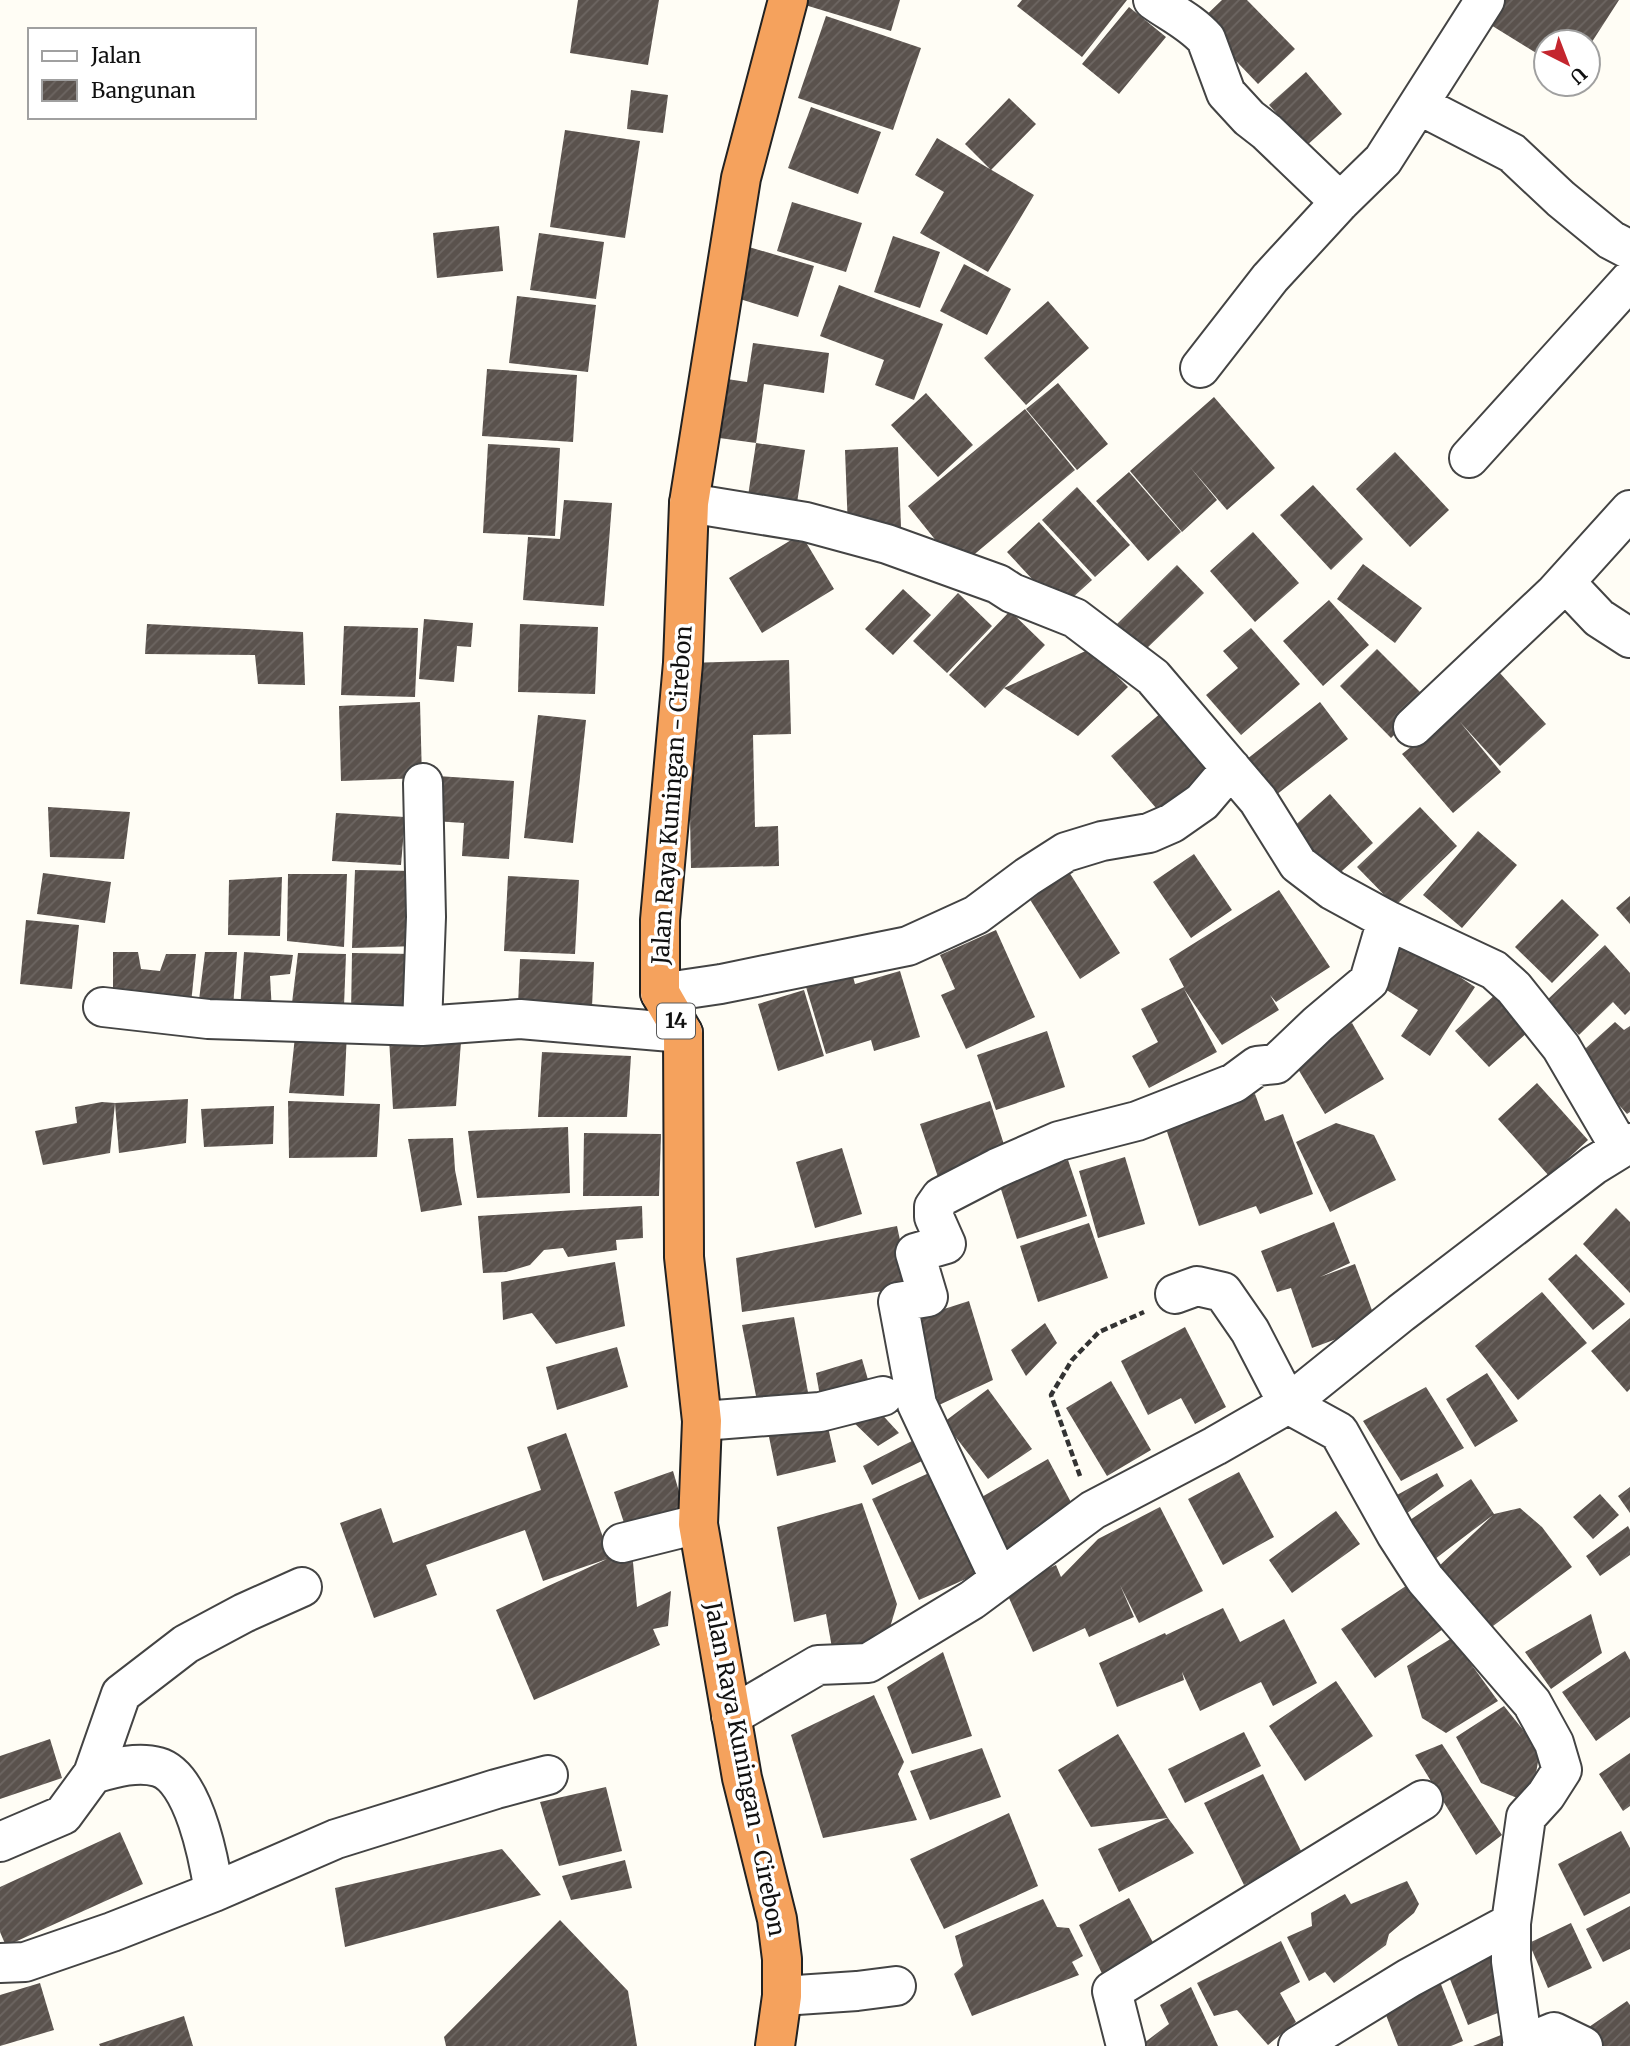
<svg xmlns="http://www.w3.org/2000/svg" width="1630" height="2046" font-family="Merriweather,serif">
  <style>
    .building { fill: url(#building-hatch) }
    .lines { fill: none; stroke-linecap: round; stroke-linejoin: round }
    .minor-casing { stroke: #444; stroke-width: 42 }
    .highway-casing { stroke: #222; stroke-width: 42 }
    .path { stroke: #333; stroke-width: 4.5; stroke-dasharray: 7 3.5; stroke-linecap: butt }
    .minor { stroke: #fff; stroke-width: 38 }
    .highway { stroke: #f5a25d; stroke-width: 38 }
    .labels { text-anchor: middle; stroke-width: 7; stroke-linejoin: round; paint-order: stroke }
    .shield { fill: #fff; stroke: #585858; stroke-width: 2 }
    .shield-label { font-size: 21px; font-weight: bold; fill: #111 }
    .street-label { font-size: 23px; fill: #111; stroke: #fff }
  </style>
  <defs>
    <pattern id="building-hatch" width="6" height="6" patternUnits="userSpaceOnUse" patternTransform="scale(1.75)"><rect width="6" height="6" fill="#5a524d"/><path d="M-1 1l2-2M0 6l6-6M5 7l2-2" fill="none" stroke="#6d6662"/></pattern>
  </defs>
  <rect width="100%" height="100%" fill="#fffdf5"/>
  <path class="building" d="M578 0H659L648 65 570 53Z
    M807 0H900L891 31 805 5Z
    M1022 0H1127L1082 57 1017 6Z
    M1222 0H1247L1295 49 1258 84 1199 22Z
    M1500 0H1619L1588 48V42H1546V59L1486 22Z
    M1129 7 1166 37 1119 94 1082 64Z
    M826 16 921 48 893 130 798 98Z
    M1306 72 1342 114 1306 146 1269 105Z
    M631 90 668 95 663 133 627 129Z
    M1009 98 1036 124 991 170 965 144Z
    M811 107 881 132 858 194 788 168Z
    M565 130 640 141 625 238 550 227Z
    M937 138 1034 195 988 272 920 233 944 192 915 175Z
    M792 202 862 223 846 272 777 251Z
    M499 226 503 271 437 278 433 233Z
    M539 233 604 242 596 299 530 290Z
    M893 236 940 252 920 308 874 292Z
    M742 245 814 266 798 317 727 295Z
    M964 264 1011 289 987 335 940 311Z
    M839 285 943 324 914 400 875 385 884 360 820 336Z
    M517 296 596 305 588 372 509 363Z
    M1048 301 1089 348 1026 405 984 358Z
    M753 343 829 353 824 393 764 384 756 443 805 450 797 503 748 496 756 443 712 437 720 378 747 382Z
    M487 369 577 375 573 442 482 436Z
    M1058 383 1108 444 1077 470 1026 409Z
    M926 393 973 445 938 477 891 425Z
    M1214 397 1275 468 1227 510 1190 467 1217 500 1182 532 1130 471Z
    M1025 409 1075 470 958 568 908 506Z
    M488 444 560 448 555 536 483 533Z
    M898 447 901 527 848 530 845 450Z
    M1395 452 1449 510 1410 547 1356 489Z
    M1129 472 1181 532 1148 561 1096 501Z
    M1313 485 1363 539 1331 570 1280 515Z
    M1077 487 1130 545 1095 577 1042 520Z
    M564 500 612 503 604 606 523 600 528 537 560 539Z
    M1039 522 1092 580 1060 609 1007 552Z
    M1253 532 1299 583 1255 622 1210 571Z
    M801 534 834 589 762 633 729 578Z
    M1363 564 1422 608 1395 643 1337 599Z
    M1177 565 1204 593 1144 651 1117 624Z
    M903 589 931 615 893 655 865 629Z
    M958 593 992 626 947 673 913 641Z
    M1329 600 1369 645 1323 686 1283 641Z
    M1010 611 1045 645 985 708 949 675Z
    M424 619 473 623 471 647 457 646 454 682 419 679Z
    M147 624 303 632 305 685 258 684 255 655 145 654Z
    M520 624 598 627 595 694 518 692Z
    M344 626 418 628 415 697 341 695Z
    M1251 628 1300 684 1241 735 1206 695 1238 668 1223 651Z
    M1090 649 1128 687 1078 736 1004 688Z
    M1377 649 1429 701 1391 738 1340 686Z
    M789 660 791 734 753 735 755 827 778 826 779 866 691 868 687 663Z
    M1499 672 1546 724 1500 766 1460 722 1501 772 1453 813 1402 754 1454 713Z
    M420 702 422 778 341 781 339 706Z
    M1320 702 1348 739 1276 795 1247 759Z
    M1162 712 1214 772 1163 816 1111 756Z
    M538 715 586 720 573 843 524 838Z
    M437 776 514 781 509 859 462 856 464 823 434 821Z
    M1330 794 1373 843 1333 879 1290 830Z
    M48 807 130 812 124 859 50 857Z
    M1420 807 1457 846 1395 906 1357 867Z
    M336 813 405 817 401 865 332 861Z
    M1478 831 1517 865 1462 928 1423 895Z
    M1194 854 1232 910 1191 938 1153 882Z
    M355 870 416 871 417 946 352 948Z
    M1069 872 1120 953 1080 979 1029 898Z
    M43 873 111 882 105 923 37 914Z
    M288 874H347L344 947 287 941Z
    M508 876 579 880 575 954 504 951Z
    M282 877 280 936 228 935 229 880Z
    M1279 890 1330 967 1276 1002 1270 995 1279 1010 1222 1045 1184 989 1217 1052 1149 1088 1132 1056 1158 1042 1141 1009 1184 987 1169 959Z
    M1630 896V924L1616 908Z
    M1562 899 1599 935 1552 983 1515 947Z
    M26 920 79 925 72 989 20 984Z
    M996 930 1035 1017 966 1049 941 995 955 989 940 955Z
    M1402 939 1475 987 1430 1056 1401 1036 1418 1010 1374 982Z
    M1605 945 1630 973V1010L1625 1015 1613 1002 1579 1035 1546 1001Z
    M113 952H138L141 969 160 971 166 954H196L191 1004 113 993Z
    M205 952H237L233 1008H198Z
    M244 952 293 955 290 974 270 976 272 1012 240 1010Z
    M298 953 346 954 344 1006 292 1003Z
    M352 953 415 954 414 1016 351 1015Z
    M520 959 594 962 592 1007 518 1005Z
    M900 971 920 1037 874 1051 871 1040 826 1054 806 987 852 973 855 984Z
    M804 990 824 1056 778 1071 758 1004Z
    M1497 993 1529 1031 1489 1067 1455 1031Z
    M1615 1022 1624 1030 1630 1026V1112L1627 1114 1576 1057Z
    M1352 1023 1384 1079 1325 1114 1292 1059Z
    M296 1027 347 1032 344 1096 289 1093Z
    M1047 1031 1065 1087 996 1110 977 1055Z
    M389 1038 461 1042 456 1106 393 1109Z
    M542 1052 631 1056 627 1117H538Z
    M1537 1083 1588 1140 1549 1176 1498 1119Z
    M1255 1094 1265 1121 1283 1114 1313 1194 1260 1214 1256 1206 1199 1226 1165 1126Z
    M188 1099 186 1143 119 1153 115 1103Z
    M288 1101 380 1104 377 1157 289 1158Z
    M990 1101 1008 1157 939 1180 920 1124Z
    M102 1102 115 1103 110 1153 43 1165 35 1131 77 1123 75 1107Z
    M274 1106 273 1144 204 1147 201 1109Z
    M1336 1123 1374 1135 1396 1180 1330 1212 1296 1142Z
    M568 1127 570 1193 477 1198 468 1131Z
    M584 1133 661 1134 659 1196H583Z
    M453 1138 455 1170 462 1205 421 1212 408 1139Z
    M842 1148 862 1214 815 1228 796 1162Z
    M1125 1157 1145 1224 1098 1238 1079 1171Z
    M1068 1160 1087 1216 1017 1239 999 1183Z
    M642 1206 643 1238 616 1240 617 1250 568 1257 563 1248 544 1250 530 1265 506 1272 483 1273 478 1216Z
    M1616 1208 1630 1222V1293L1583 1244Z
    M1334 1222 1350 1263 1320 1277 1355 1264 1377 1324 1312 1348 1291 1288 1277 1292 1261 1251Z
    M1089 1223 1108 1278 1038 1302 1020 1246Z
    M897 1226 910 1287 742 1312 736 1258Z
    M1576 1254 1625 1304 1593 1330 1548 1279Z
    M615 1262 625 1326 556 1344 532 1313 503 1320 501 1282Z
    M1542 1292 1587 1343 1518 1400 1475 1346Z
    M969 1301 993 1380 939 1405 916 1318Z
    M794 1317 810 1403 758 1406 742 1325Z
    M1630 1318V1389L1627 1392 1591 1351Z
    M1045 1323 1057 1343 1026 1376 1011 1350Z
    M1185 1327 1226 1407 1195 1424 1181 1398 1148 1415 1121 1361Z
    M617 1347 628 1387 557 1410 546 1367Z
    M862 1359 871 1390 821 1402 816 1373Z
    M1487 1373 1518 1421 1475 1447 1446 1399Z
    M1111 1381 1151 1450 1107 1476 1066 1408Z
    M1426 1387 1464 1448 1401 1481 1363 1421Z
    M988 1389 1032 1449 988 1479 944 1422Z
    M876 1408 899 1433 878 1446 850 1419Z
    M827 1423 836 1462 777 1476 768 1432Z
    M566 1433 610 1557 632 1551 637 1607 671 1591 668 1626 653 1629 660 1645 534 1700 496 1610 607 1559 543 1581 525 1530 426 1565 437 1595 374 1618 340 1523 381 1508 393 1543 541 1490 527 1447Z
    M912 1441 922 1461 872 1485 863 1466Z
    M1048 1459 1073 1506 1009 1553 980 1498Z
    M673 1471 685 1512 626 1529 614 1492Z
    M1239 1472 1274 1537 1223 1565 1188 1499Z
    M929 1473 977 1574 919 1600 872 1499Z
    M1437 1473 1444 1486 1399 1519 1386 1501Z
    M1471 1479 1494 1514 1520 1508 1542 1527 1572 1567 1489 1629 1437 1568 1493 1515 1431 1562 1401 1526Z
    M1630 1487V1513L1618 1496Z
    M1600 1494 1619 1515 1593 1539 1573 1517Z
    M862 1503 897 1604 888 1634 861 1648H832L826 1614 794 1622 777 1527Z
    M1160 1507 1203 1591 1139 1623 1120 1585 1134 1617 1089 1637 1085 1628 1033 1652 1005 1589 1056 1565 1061 1577 1098 1539Z
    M1336 1511 1360 1544 1292 1593 1269 1560Z
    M1628 1526 1630 1530V1555L1600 1576 1586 1556Z
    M1412 1582 1443 1629 1375 1678 1341 1629Z
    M1223 1608 1240 1642 1284 1619 1317 1683 1273 1706 1261 1682 1200 1711 1182 1672 1184 1680 1117 1707 1099 1663 1165 1633 1166 1635Z
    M1591 1614 1602 1653 1551 1689 1525 1652Z
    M1452 1638 1498 1701 1446 1733 1422 1718 1407 1666Z
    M1625 1651 1630 1660V1717L1596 1741 1562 1692Z
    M943 1652 972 1736 912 1754 887 1687Z
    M1336 1681 1373 1736 1305 1781 1269 1726Z
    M874 1695 904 1762 898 1774 917 1820 823 1838 791 1735Z
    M1504 1706 1540 1751 1534 1784 1522 1800 1481 1783 1456 1737Z
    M1244 1732 1261 1766 1185 1803 1168 1769Z
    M1118 1734 1168 1818 1194 1853 1119 1892 1098 1849 1168 1818 1091 1827 1058 1770Z
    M50 1739 62 1778 0 1799V1756Z
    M1442 1744 1502 1835 1476 1855 1415 1755Z
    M982 1748 1001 1797 930 1820 910 1771Z
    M1630 1753V1806L1623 1811 1599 1774Z
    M1263 1774 1303 1855 1244 1885 1204 1803Z
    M606 1787 622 1851 559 1866 540 1802Z
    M1009 1813 1038 1886 944 1929 910 1859Z
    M1621 1831 1630 1848V1893L1584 1916 1558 1864Z
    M120 1832 143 1884 6 1946 0 1932V1887Z
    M502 1849 541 1895 345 1947 335 1888Z
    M625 1860 632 1888 571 1900 562 1876Z
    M1407 1881 1419 1904 1414 1913 1389 1934 1386 1945 1334 1983 1325 1972 1309 1981 1287 1937 1312 1926 1311 1913 1345 1894 1351 1904Z
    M1129 1898 1156 1948 1106 1982 1079 1925Z
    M1043 1899 1057 1927 1069 1928 1083 1956 1072 1962 1079 1975 972 2016 954 1974 963 1966 955 1936Z
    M1630 1906V1949L1603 1962 1586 1929Z
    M560 1920 628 1991 637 2046H446L444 2037Z
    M1571 1923 1592 1968 1548 1988 1529 1943Z
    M1281 1941 1300 1982 1280 1993 1296 2022 1268 2045 1237 2010 1214 2016 1197 1983Z
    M1488 1952 1510 2008 1468 2025 1446 1969Z
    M1437 1974 1463 2041 1451 2046H1398L1379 1997Z
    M40 1983 54 2030 0 2046V1995Z
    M1191 1987 1218 2046H1140L1169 2024 1160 2005Z
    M1627 2001 1630 2005V2046H1598L1586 2029Z
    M184 2016 193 2046H100L99 2044Z
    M1501 2035 1506 2046H1473Z"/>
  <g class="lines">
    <g class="minor-casing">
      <path id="minor" d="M1153 0C1171 13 1191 22 1206 39L1226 93 1249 118 1267 132 1340 202
        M1419 105 1512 153 1561 199 1611 240 1630 250
        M1200 368 1270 278 1340 202 1383 160 1485 0
        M1469 458 1630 280
        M689 503 806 522 887 544 998 584 1012 593 1075 618 1153 677 1258 800 1298 864 1332 890 1387 920 1494 970 1514 988 1561 1047 1620 1148
        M1565 582 1599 618 1630 638
        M1413 727 1555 593 1630 510
        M660 993 721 984 908 946 976 915 1027 877 1066 852 1102 841 1149 833 1172 823 1202 802 1231 768
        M103 1007 208 1019 422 1026 520 1019 683 1033
        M422 1026 426 917 423 783
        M1175 1294 1197 1286 1223 1292 1250 1331 1288 1404 1339 1432 1396 1534 1425 1579 1532 1703 1554 1743 1562 1770 1546 1795 1526 1817 1511 1923V1961L1523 2046
        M702 1421 820 1412 883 1396
        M622 1543 698 1524
        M999 1578 917 1404 898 1302 928 1297 915 1253 946 1244 934 1217V1207L941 1197 997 1168 1059 1141 1137 1121 1234 1083 1257 1066 1276 1064 1318 1024 1369 981 1387 920
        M731 1716 818 1665 868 1663 972 1600 1093 1510 1215 1446 1288 1404 1401 1313 1594 1165 1630 1143
        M93 1774C114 1768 137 1761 158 1767 194 1777 209 1860 214 1892
        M0 1842 63 1815 93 1774 121 1694 186 1644 244 1613 302 1587
        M0 1963 25 1962 112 1932 214 1892 336 1839 496 1789 548 1775
        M782 1996 857 1991 896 1986
        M1522 2045 1554 2032 1583 2046
        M1126 2046 1112 1991 1423 1800
        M1298 2046 1409 1978 1511 1923"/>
    </g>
    <g class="highway-casing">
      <path id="highway" d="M775 2046 782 1996V1959L777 1919 742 1778 698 1524 702 1421 684 1257 683 1033 660 993V920L683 663 689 503 741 178 788 0"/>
    </g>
    <path class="path" d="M1080 1476 1051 1395 1072 1360 1099 1332 1144 1312"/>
    <use href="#minor" class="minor"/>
    <use href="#highway" class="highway"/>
  </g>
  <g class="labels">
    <rect class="shield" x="657" y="1003.5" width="38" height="35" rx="5"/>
    <g class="shield-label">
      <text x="676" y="1028">14</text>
    </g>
    <g class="street-label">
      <text transform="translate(672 795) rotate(-86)" y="8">Jalan Raya Kuningan - Cirebon</text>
      <text transform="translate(745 1769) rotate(79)" y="8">Jalan Raya Kuningan - Cirebon</text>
    </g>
  </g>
  <rect x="28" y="28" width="228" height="91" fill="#ffffff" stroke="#a0a0a0" stroke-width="2"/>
  <rect x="42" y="51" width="35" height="10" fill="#ffffff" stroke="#a0a0a0" stroke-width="2"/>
  <text x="91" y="63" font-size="21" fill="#111111">Jalan</text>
  <rect x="42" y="80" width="35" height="21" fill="url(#building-hatch)" stroke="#a0a0a0" stroke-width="2"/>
  <text x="91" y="98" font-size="21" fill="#111111">Bangunan</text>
  <g transform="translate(1567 63) rotate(138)"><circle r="33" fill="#ffffff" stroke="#a0a0a0" stroke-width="2"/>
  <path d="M0-5L12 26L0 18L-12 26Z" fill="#c4262e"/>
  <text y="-10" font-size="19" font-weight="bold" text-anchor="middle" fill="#111111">U</text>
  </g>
</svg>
